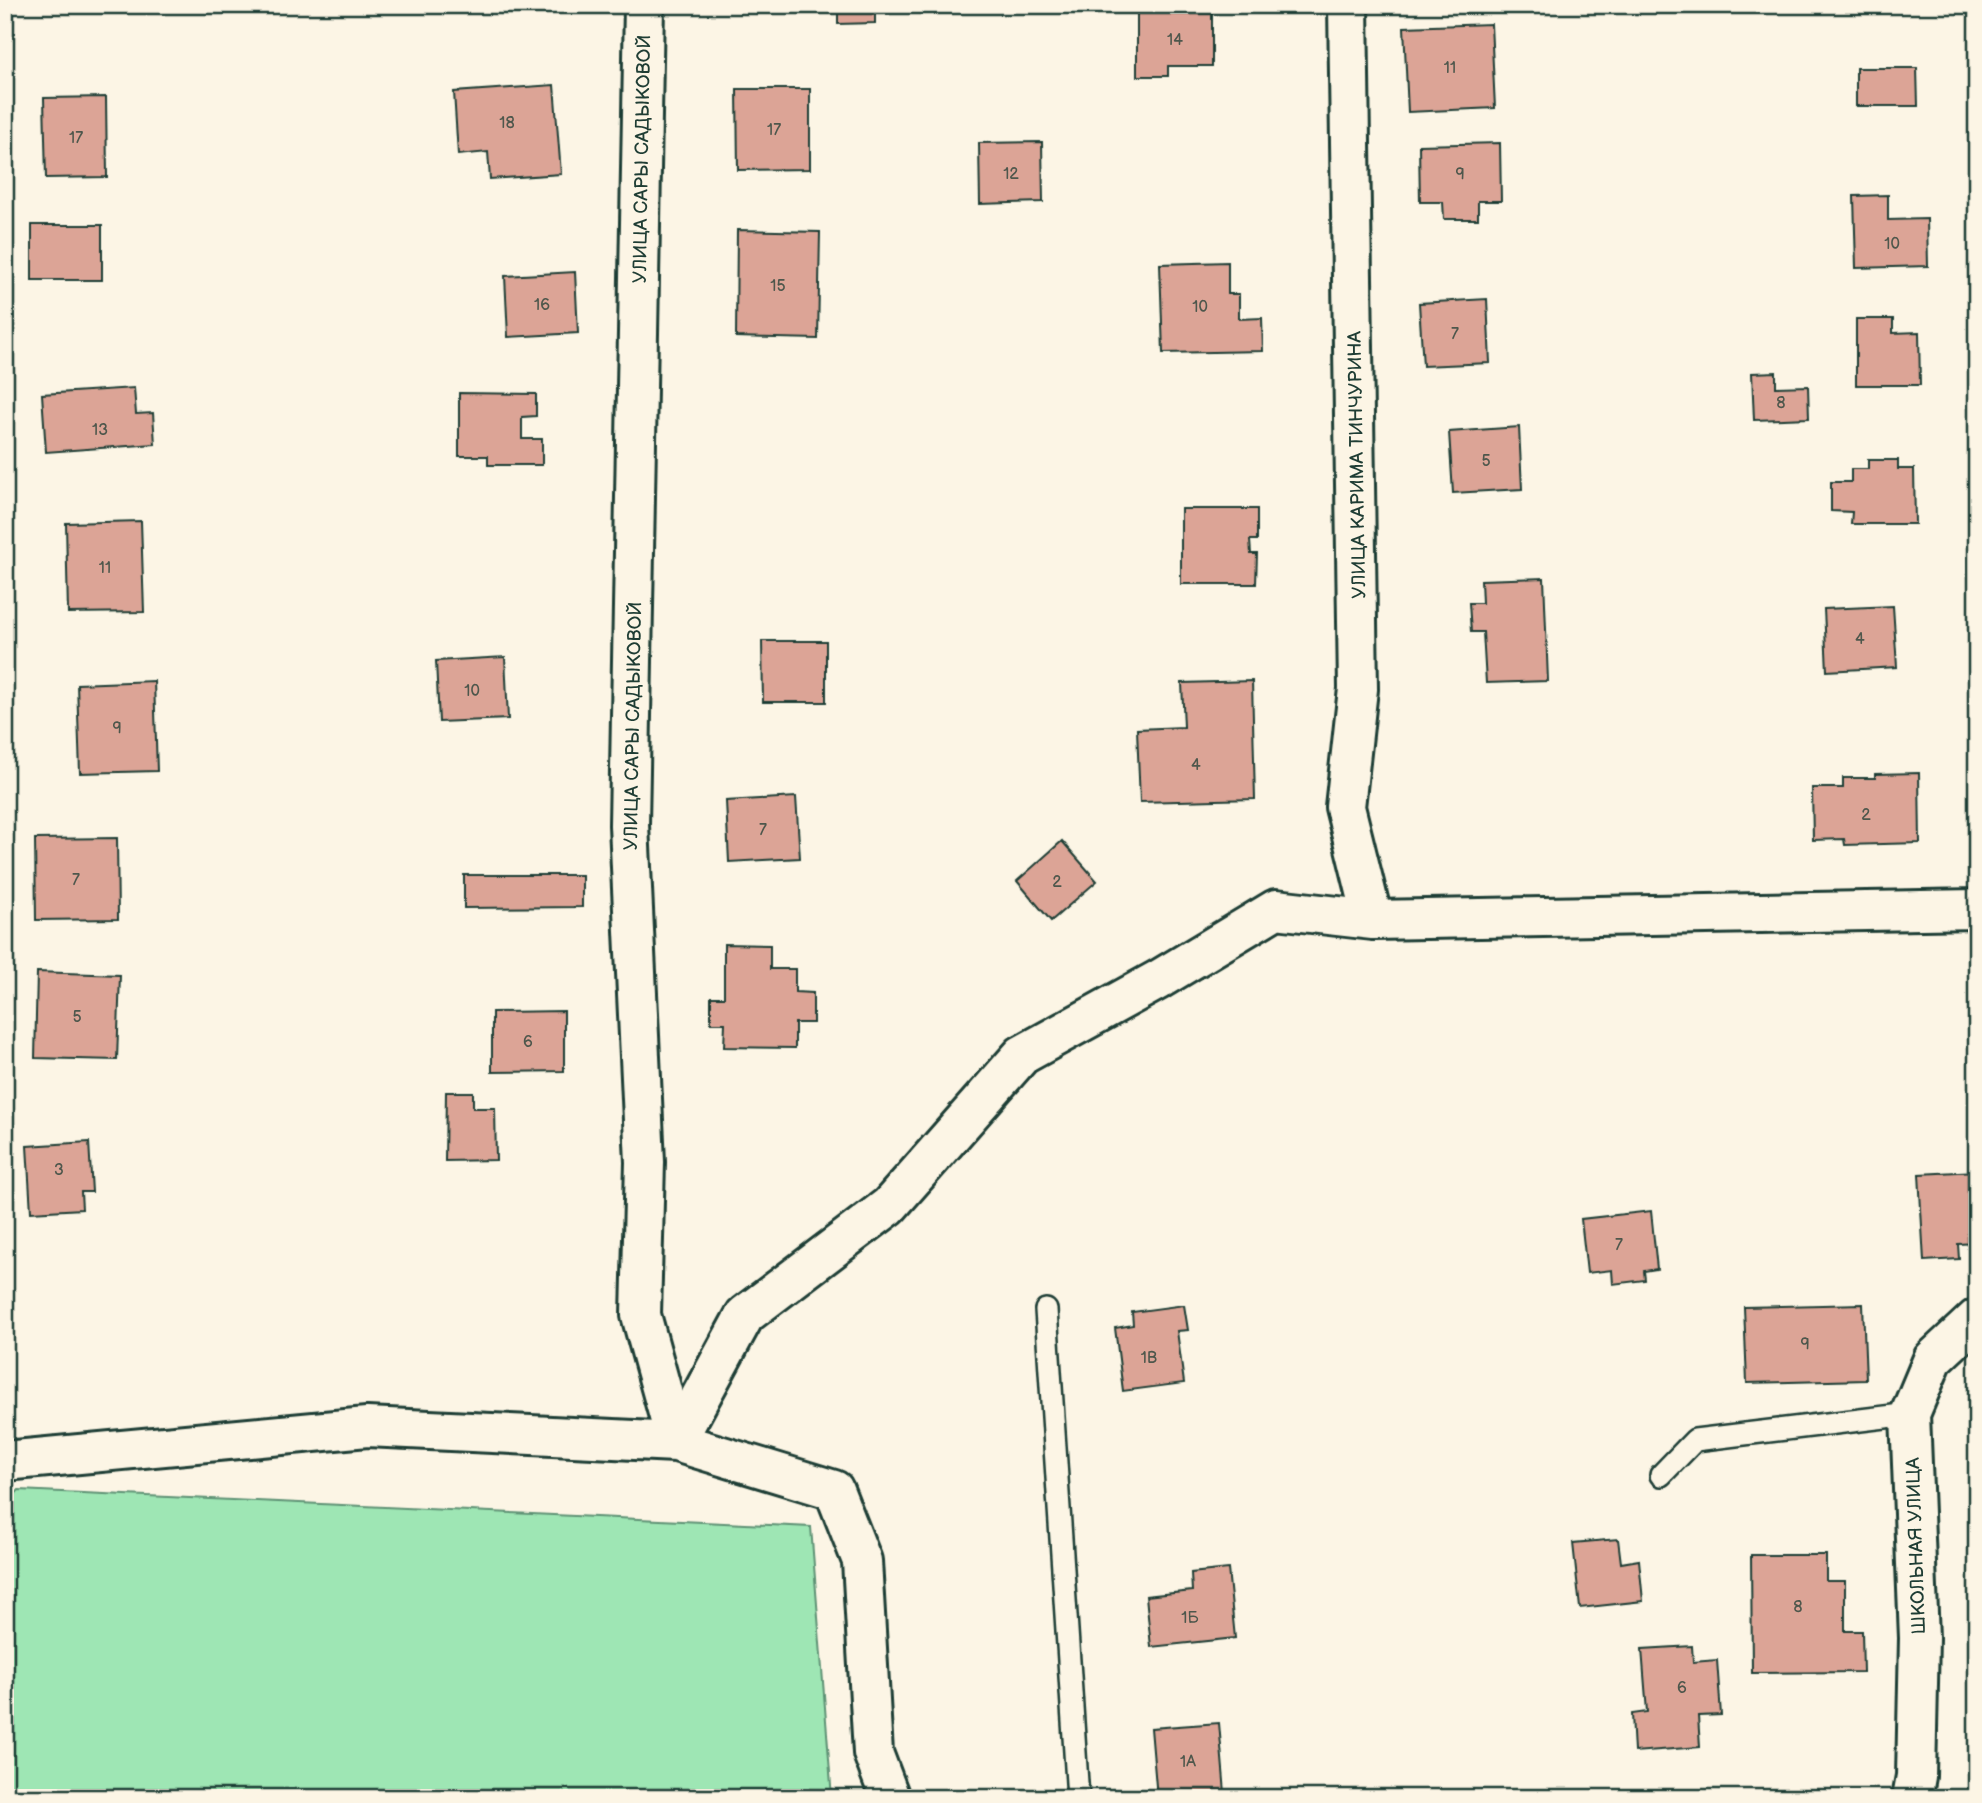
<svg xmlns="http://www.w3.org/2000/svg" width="1982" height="1803" font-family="'Balsamiq Sans',sans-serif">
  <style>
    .green { fill: #9ee6b4; stroke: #5e9274; stroke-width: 2 }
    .building { fill: #dca496; stroke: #1f3d34; stroke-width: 2 }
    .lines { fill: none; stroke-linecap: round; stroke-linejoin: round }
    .service-casing { stroke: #1f3d34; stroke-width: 26 }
    .minor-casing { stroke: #1f3d34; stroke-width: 44 }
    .service { stroke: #fcf5e5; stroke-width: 21 }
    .minor { stroke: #fcf5e5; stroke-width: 38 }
    .labels { text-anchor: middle; stroke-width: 5; stroke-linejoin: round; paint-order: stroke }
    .number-label { font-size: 16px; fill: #4e574c }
    .street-label { font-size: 19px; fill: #1f3d34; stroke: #fcf5e5 }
  </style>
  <rect width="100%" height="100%" fill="#fcf5e5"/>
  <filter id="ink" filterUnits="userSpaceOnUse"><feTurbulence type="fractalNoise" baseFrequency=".0143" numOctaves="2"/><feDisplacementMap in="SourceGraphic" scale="14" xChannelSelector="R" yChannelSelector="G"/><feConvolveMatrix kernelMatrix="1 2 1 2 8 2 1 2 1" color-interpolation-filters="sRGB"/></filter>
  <g filter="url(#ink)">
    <path class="green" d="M19 1490 811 1527 832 1798H5V1505Z"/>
    <path class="building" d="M807 5H875V23L838 24V7Z
      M1137 12 1212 13V66H1168V76H1137Z
      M1491 24 1495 108 1408 112 1404 27Z
      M1856 68H1917L1918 106H1856Z
      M554 85 561 174 490 179 488 152 458 155 454 92Z
      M737 89H810V169L738 170Z
      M106 97 107 177 46 178 44 98Z
      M1042 142 1043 202 980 204 979 143Z
      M1500 143 1501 201H1478V219H1444L1443 202H1420L1419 145Z
      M1888 195V220L1927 219 1928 266 1856 268 1854 196Z
      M32 225H102V280H32Z
      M737 230 820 232 818 339 736 337Z
      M1228 262V294H1239V319L1262 318 1263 351 1163 353 1160 264Z
      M575 272 578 333 508 337 505 276Z
      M1487 299 1490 363 1423 366 1419 303Z
      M1856 319H1893V333L1919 332 1920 385H1856Z
      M1776 372V387L1808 386 1809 418 1754 420 1752 373Z
      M134 388 136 414 153 413 155 444 46 452 42 394Z
      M459 393 536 394V416L522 417V439H542V465H488V456H459Z
      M1519 427 1522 489 1453 493 1449 432Z
      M1868 460H1898V469H1914L1915 524H1851L1852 512 1831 511V482H1851V469H1868Z
      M1181 509H1257V540H1250L1251 554H1257L1256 584H1181Z
      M141 521 144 612 68 613 66 523Z
      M1544 578 1548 681 1486 683 1483 632H1471L1469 603H1482L1481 580Z
      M1893 606 1897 667 1827 671 1824 609Z
      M762 641H826V702H763Z
      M505 657 508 719 439 722 436 661Z
      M154 681 157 771 80 773 77 684Z
      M1252 681 1255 799 1140 802 1137 729 1184 727 1182 683Z
      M1919 773 1920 843 1845 845 1844 839 1813 840 1812 788H1843V778H1875V774Z
      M796 797 800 858 729 862 726 801Z
      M117 838 118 919 36 920 35 839Z
      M1062 841 1097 881 1051 921 1017 881Z
      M464 875H582V907L464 908Z
      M724 944 770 945V969H795V992L813 993V1023H795V1048L724 1047 725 1023H711V997H724Z
      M37 972 120 975 117 1060 35 1058Z
      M564 1011V1071L492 1072V1012Z
      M446 1092H473V1108H495L496 1160 445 1161Z
      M89 1142 92 1192H81L82 1209 31 1212 27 1146Z
      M1977 1171V1243L1958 1244 1959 1259 1924 1261 1919 1174Z
      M1651 1211 1657 1269 1644 1271 1645 1280 1613 1284 1612 1270 1587 1273 1581 1219Z
      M1863 1304 1866 1380 1747 1383 1744 1307Z
      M1184 1305 1188 1330 1177 1331 1184 1383 1123 1391 1115 1328 1133 1325 1132 1312Z
      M1618 1539 1621 1563 1639 1560 1643 1601 1580 1608 1573 1543Z
      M1751 1555H1826V1581H1845V1631H1862L1863 1672 1752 1673Z
      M1228 1569 1235 1638 1151 1647 1146 1596 1192 1591 1191 1573Z
      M1692 1646 1693 1662 1717 1660 1721 1715 1698 1716 1700 1747 1634 1752 1632 1714 1647 1712 1642 1649Z
      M1219 1723 1225 1793 1157 1798 1151 1728Z"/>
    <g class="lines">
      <g class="service-casing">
        <path id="service" d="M1046 1310 1078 1798
          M1661 1475 1695 1440 1910 1414"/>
      </g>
      <g class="minor-casing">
        <path id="minor" d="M644 5 629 825 645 1162 641 1315 676 1442 834 1490 862 1561 873 1753 890 1798
          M1348 5 1358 689 1345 807 1373 920
          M5 1461 367 1427 676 1442 745 1315 889 1206 1022 1055 1158 980 1276 909 1373 920 1977 909
          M1912 1798 1916 1776 1919 1638 1910 1414 1933 1359 1977 1318"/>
      </g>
      <use href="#service" class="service"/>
      <use href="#minor" class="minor"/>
    </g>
  </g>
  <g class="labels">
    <g class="number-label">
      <text x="1175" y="45">14</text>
      <text x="1450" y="73">11</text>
      <text x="507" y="128">18</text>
      <text x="774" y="135">17</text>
      <text x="76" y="143">17</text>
      <text x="1011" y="179">12</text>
      <text x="1460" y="179">9</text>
      <text x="1892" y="249">10</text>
      <text x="778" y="291">15</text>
      <text x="542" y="310">16</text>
      <text x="1200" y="312">10</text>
      <text x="1455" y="339">7</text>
      <text x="1781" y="408">8</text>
      <text x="100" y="435">13</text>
      <text x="1486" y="466">5</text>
      <text x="105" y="573">11</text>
      <text x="1860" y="644">4</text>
      <text x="472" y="696">10</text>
      <text x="117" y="733">9</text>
      <text x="1196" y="770">4</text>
      <text x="1866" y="820">2</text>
      <text x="763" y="835">7</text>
      <text x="76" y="885">7</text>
      <text x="1057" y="887">2</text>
      <text x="77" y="1022">5</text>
      <text x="528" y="1047">6</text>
      <text x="59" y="1175">3</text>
      <text x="1619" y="1250">7</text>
      <text x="1805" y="1349">9</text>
      <text x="1149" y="1363">1В</text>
      <text x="1798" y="1612">8</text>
      <text x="1190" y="1623">1Б</text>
      <text x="1682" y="1693">6</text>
      <text x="1188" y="1767">1А</text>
    </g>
    <g class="street-label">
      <text transform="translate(641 159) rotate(-89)" y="7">УЛИЦА САРЫ САДЫКОВОЙ</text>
      <text transform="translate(1356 465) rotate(-91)" y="7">УЛИЦА КАРИМА ТИНЧУРИНА</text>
      <text transform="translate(632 726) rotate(-89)" y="7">УЛИЦА САРЫ САДЫКОВОЙ</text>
      <text transform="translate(1915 1546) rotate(-92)" y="7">ШКОЛЬНАЯ УЛИЦА</text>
    </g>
  </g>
  <rect width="1982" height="1803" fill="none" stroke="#fcf5e5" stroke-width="28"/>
  <rect x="14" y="14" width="1954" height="1775" fill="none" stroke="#1f3d34" stroke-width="2.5" filter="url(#ink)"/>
</svg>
